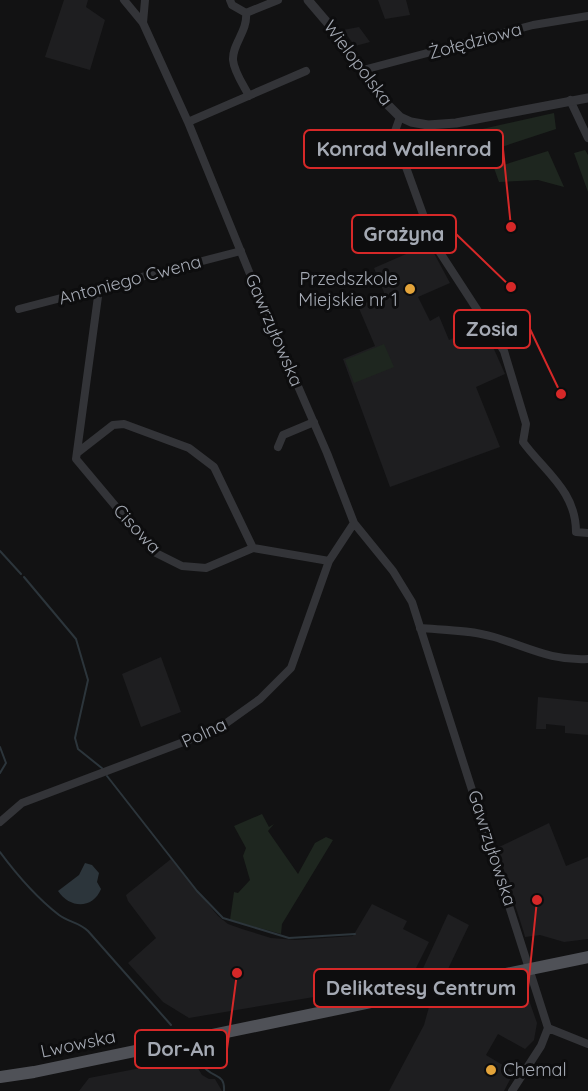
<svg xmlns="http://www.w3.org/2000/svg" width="588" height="1091" font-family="Quicksand,sans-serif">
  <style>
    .built { fill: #1e1e20 }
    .green { fill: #1e261f }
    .water { fill: #2c353b }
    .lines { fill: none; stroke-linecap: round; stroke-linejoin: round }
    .stream { stroke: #2c353b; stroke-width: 2 }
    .minor { stroke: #333438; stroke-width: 8 }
    .tertiary { stroke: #333438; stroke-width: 9 }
    .primary { stroke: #4f5157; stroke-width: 12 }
    .poi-dot { fill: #e4a43a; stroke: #0d0d0e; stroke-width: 2 }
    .labels { text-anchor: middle; stroke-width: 6; stroke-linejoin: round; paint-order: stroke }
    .street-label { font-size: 18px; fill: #a4a9b3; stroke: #0d0d0e }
    .poi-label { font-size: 18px; fill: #a4a9b3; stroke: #0d0d0e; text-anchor: end }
    .leader { fill: none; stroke: #d62828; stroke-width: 2 }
    .callout-dot { fill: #d62828; stroke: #0d0d0e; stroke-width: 2 }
    .callout { fill: #0d0d0e; stroke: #d62828; stroke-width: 2 }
    .callout-label { font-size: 20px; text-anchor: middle; font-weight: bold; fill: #a4a9b3 }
  </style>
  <rect width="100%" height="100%" fill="#121213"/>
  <path class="built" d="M64 0H88L86 7 105 20 90 70 45 57Z
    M378 0H406L410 15 385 19Z
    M359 27 370 42 355 46 343 30Z
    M429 244 450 283 418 297 430 321 439 316 449 340 480 326 493 347 505 374 476 387 500 447 390 487 343 359 375 346 358 306 385 295 374 268Z
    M161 657 181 712 141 727 122 674Z
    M538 697 588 702V735L565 733V726L546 724V729H536Z
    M549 823 566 866 588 857V939L564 942 540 935 525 937 524 933 497 848Z
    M171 859 218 916 228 924 242 929 271 938 296 940 353 936 372 904 407 921 403 929 429 942 414 972 331 989 326 995 189 1018 163 1002 128 963 156 938 128 901 126 895Z
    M448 914 469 925 448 969 420 975Z
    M524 986 537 1023 534 1040 525 1049 498 1034 486 1055 514 1072 504 1091H389L424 1025 429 1007Z
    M187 1059 196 1065 202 1075 209 1079H215L222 1091H79L89 1078Z"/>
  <path class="green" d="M554 113 556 129 477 155 469 132Z
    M585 150 588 155V192L574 153Z
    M548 151 564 187 538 180 499 182 494 168Z
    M384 344 394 367 354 383 345 360Z
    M262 814 269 827 274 824 268 831 298 874 315 843 326 837 333 840 282 924 281 934 230 920 234 892 238 893 250 880 243 856 246 848 234 826Z"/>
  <path class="water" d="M85 863 92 865 99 873 97 882 101 889C93 909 70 909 58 891L79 875Z"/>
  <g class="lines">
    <path class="stream" d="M0 551 21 574
      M24 577 76 639 88 680 75 738 78 749 103 769
      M0 747 6 763 0 773
      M107 776 197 891 223 918 289 938 355 934
      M0 852C17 875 36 897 59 915 68 922 79 922 88 931L171 1025
      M190 1051C196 1057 201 1064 207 1070 216 1078 225 1075 224 1091"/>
    <path class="minor" d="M124 0 143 23 188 122 261 301 327 453 354 523 393 571 412 602 548 1028 588 1044
      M230 0 232 5 246 13
      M143 23 145 0
      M363 70 533 25 588 16
      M249 96C244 86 234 72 233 60 232 44 248 31 246 13L278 0
      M570 100 588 138
      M400 117 394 134 428 228 439 251 504 351 526 424 523 442C545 472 576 491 576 532L588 533
      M188 122 306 71
      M99 289 76 459 154 552 182 566 206 568 253 548 329 561
      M19 309 241 251
      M278 447 283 435 314 422
      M77 453 113 425 124 424 189 448 214 467 253 548
      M420 628C444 630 471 630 494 637 528 647 551 661 588 659
      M0 822 22 803 218 729 260 699 291 668 329 561 354 523
      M512 1091 541 1046 548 1028"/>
    <path class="tertiary" d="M308 0 343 41 386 103 400 117 411 122 428 125 456 123 588 98"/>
    <path class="primary" d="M0 1077 34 1072 588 957"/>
  </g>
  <g class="poi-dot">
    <circle cx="410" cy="289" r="6"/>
    <circle cx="491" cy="1070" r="6"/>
  </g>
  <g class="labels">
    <g class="street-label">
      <text transform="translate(475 41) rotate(-15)" y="6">Żołędziowa</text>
      <text transform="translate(358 63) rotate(53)" y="6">Wielopolska</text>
      <text transform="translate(130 280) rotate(-15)" y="6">Antoniego Cwena</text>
      <text transform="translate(274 330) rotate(67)" y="6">Gawrzyłowska</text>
      <text transform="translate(137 529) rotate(47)" y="6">Cisowa</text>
      <text transform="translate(204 733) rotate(-25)" y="6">Polna</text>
      <text transform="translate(492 848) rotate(72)" y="6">Gawrzyłowska</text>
      <text transform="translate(78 1044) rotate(-12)" y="6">Lwowska</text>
    </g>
    <g class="poi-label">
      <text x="398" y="285">Przedszkole<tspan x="398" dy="21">Miejskie nr 1</tspan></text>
      <text x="503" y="1076" text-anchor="start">Chemal</text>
    </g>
  </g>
  <path class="leader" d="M511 227L503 149M511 287L456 234M561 394L530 329M537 900L528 988M237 973L227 1049"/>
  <g class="callout-dot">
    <circle cx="511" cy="227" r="6"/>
    <circle cx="511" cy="287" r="6"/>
    <circle cx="561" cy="394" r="6"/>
    <circle cx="537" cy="900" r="6"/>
    <circle cx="237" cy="973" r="6"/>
  </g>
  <g class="callout">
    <rect x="304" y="130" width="199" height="38" rx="6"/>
    <rect x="352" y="215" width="104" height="38" rx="6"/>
    <rect x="454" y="310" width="76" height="38" rx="6"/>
    <rect x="314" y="969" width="214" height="38" rx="6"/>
    <rect x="135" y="1030" width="92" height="38" rx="6"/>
  </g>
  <g class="callout-label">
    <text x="404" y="156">Konrad Wallenrod</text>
    <text x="404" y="241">Grażyna</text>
    <text x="492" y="336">Zosia</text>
    <text x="421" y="995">Delikatesy Centrum</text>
    <text x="181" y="1056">Dor-An</text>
  </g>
</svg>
